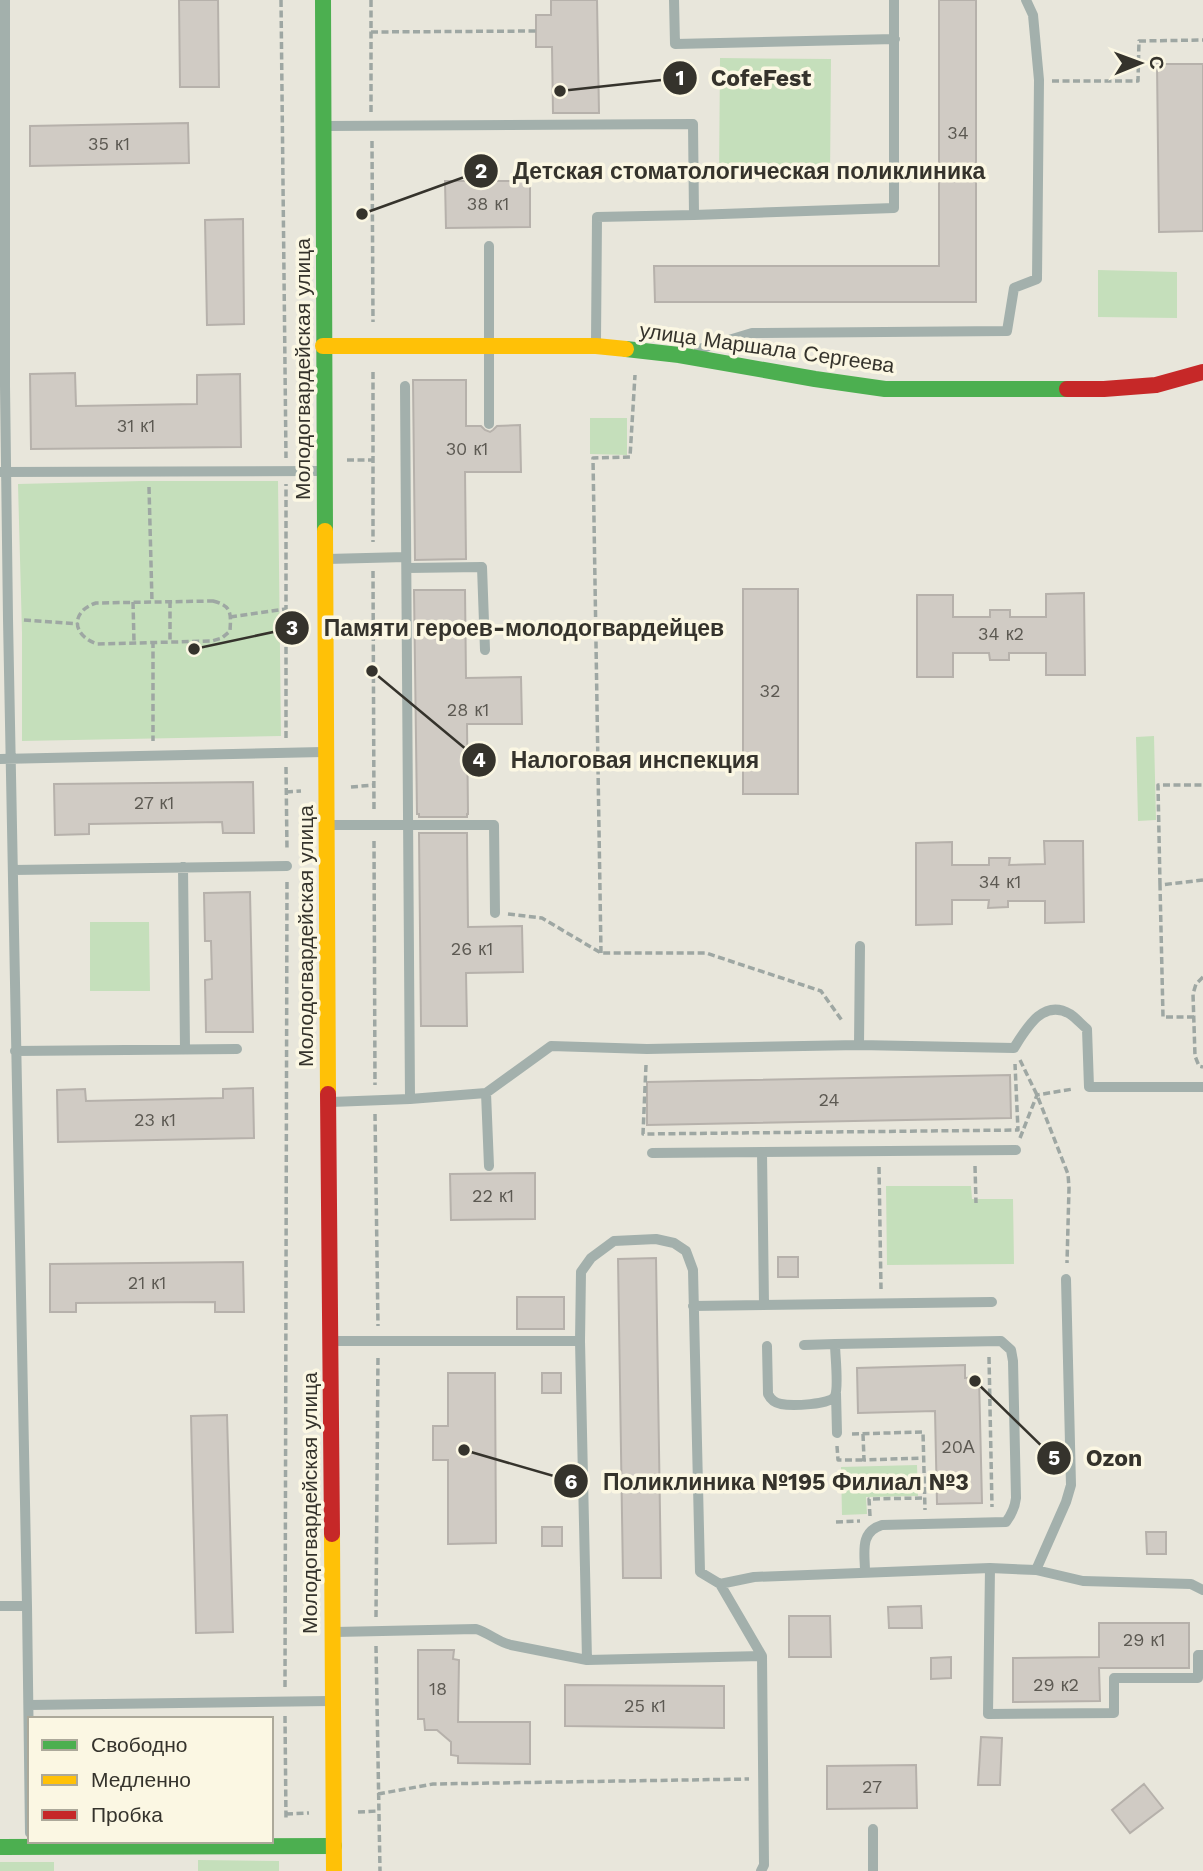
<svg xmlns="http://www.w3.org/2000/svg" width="1203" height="1871" font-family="'Work Sans',sans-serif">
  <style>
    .green { fill: #c5dfbb }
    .building { fill: #d0cbc4; stroke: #b6b1ab; stroke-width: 2 }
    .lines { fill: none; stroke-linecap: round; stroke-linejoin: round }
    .path { stroke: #9ea7a3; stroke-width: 3.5; stroke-dasharray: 7 3.5; stroke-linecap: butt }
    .lane { stroke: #a3b0ac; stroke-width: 10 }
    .fast { stroke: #4caf50; stroke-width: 16 }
    .slow { stroke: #ffc107; stroke-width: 16 }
    .jam { stroke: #c62828; stroke-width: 16 }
    .labels { text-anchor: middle; stroke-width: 7; stroke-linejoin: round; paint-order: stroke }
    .number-label { font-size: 18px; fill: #5c5952 }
    .street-label { font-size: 21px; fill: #35332c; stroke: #fbf7e3 }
    .leader { fill: none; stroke: #35332c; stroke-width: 2.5 }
    .callout-dot { fill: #35332c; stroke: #fbf7e3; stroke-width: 2.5 }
    .mark-label { font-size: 21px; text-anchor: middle; font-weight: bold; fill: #fff }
    .callout-label { font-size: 23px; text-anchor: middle; font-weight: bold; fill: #35332c; stroke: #fbf7e3; stroke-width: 7; stroke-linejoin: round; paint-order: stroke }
  </style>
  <rect width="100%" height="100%" fill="#e8e6db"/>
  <path class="green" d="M720 58 831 59 830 179H719Z
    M1098 270 1177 272V318L1098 317Z
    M590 418H627V455L590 454Z
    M142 481H278L281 736 22 741V633L18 484Z
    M1154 736 1156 820 1138 821 1136 737Z
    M90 922H149L150 991H90Z
    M886 1186H971L972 1199H1013L1014 1264 887 1265Z
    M917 1465 918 1496 866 1497 867 1514 842 1515 841 1467Z
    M198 1860 279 1861V1871H198Z
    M0 1862H54V1871H0Z"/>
  <path class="building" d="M179 0H218L219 87H180Z
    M551 0H597L599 113H553L552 47H536V15H551Z
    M939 0H976V302H655L654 266H939Z
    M1157 64H1203V231L1159 232Z
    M188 123 189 163 30 166V126Z
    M445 181H530V227L446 228Z
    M243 219 244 324 207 325 205 220Z
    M75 373 76 406 197 404V375L240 374 241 447 31 449 30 374Z
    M413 380H466V426H481L485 430 490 432 493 430 497 426 520 425 521 472H465L466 559 415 560Z
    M743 589H798V794H743Z
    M414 590H465L466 678 521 677 522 724H467L468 814H467V817H419V814H417Z
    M1084 593 1085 675H1046V653H1009V660H990L989 653H953V677H917V595H953V617H990V610H1010V617H1046V594Z
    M253 782 254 833H223L222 822 89 824V834L55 835 54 784Z
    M419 833H467L468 927 522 926 523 972 466 973 467 1026H421Z
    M1044 841H1083L1084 922 1045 923V901H1008V907L988 908 989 900H952V924L916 925V843L952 842V865H989V858H1010L1009 865 1045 864Z
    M250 892 253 1032H206L205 980 212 979 211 941H205L204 893Z
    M1010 1075 1011 1118 647 1125V1082Z
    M253 1088 254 1138 58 1142 57 1090 85 1089 86 1101 223 1098V1089Z
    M535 1173V1219L451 1220 450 1174Z
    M778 1257H798V1277H778Z
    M656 1258 661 1578H623L618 1259Z
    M243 1262 244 1312H215V1302L76 1303V1312H50V1264Z
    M517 1297H564V1329H517Z
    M965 1365V1378L979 1377 982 1503 937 1504 935 1411 858 1413 857 1368Z
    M448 1373H495L496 1543 448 1544V1460H433V1426H448Z
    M542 1373H561V1393H542Z
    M227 1415 233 1632 196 1633 191 1416Z
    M542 1527H562V1546H542Z
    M1146 1532H1166V1554H1147Z
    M921 1606 922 1628H889L888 1607Z
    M789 1616H830L831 1657H789Z
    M1099 1623H1189V1668H1099L1100 1701 1013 1702V1658L1099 1657Z
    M418 1650H454L453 1659 459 1660 458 1722H530V1764L458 1763V1756L451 1755V1742L437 1730H425L424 1719H418Z
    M951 1657V1678L931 1679V1658Z
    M565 1685 724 1686V1728L565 1726Z
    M981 1737 1002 1738 1000 1785H978Z
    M916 1765 917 1808 827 1809V1766Z
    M1144 1784 1163 1808 1130 1833 1112 1810Z"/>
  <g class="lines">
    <path class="path" d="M281 0 286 458
      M371 0V112
      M371 32 536 31
      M1052 81H1138L1139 41 1203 40
      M372 141 373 322
      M373 372V542
      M347 460H372
      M149 487 152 602
      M373 571 374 812
      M170 601V641
      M213 601C232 606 231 613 230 631L222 638 212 641 97 644C71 635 71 611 96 603Z
      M133 602 134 642
      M230 617 286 609
      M24 620 78 624
      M153 641V741
      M286 738V484
      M286 767 287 850
      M351 787 374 785
      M286 792 301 791
      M374 841 375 1085
      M1160 885 1158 785H1203
      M508 914 542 918 601 953H706L821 991 843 1022
      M601 953 593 458 630 457 635 375
      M1203 977 1196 984 1193 994 1195 1056 1199 1066 1203 1067
      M1194 1017H1163L1160 885 1203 880
      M1020 1060 1037 1095 1068 1174 1069 1188 1067 1263
      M646 1065 643 1134 1018 1130 1015 1064
      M375 1114 378 1326
      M1020 1138 1037 1095 1073 1089
      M975 1166 976 1203
      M879 1167 881 1289
      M989 1357 992 1507
      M852 1434 923 1432 925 1510
      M863 1434 864 1460 923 1458
      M837 1446 838 1460H864
      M870 1516 869 1499 924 1498
      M836 1522 860 1521
      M376 1617 378 1355
      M376 1646 380 1871
      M285 1687 287 879
      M285 1716 286 1820
      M378 1794 433 1784 749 1779
      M358 1812 378 1811
      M286 1814 309 1813"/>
    <path class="lane" d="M5 0V386L8 619 27 1606 30 1833
      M674 0 675 44 895 39
      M326 126 693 124 694 215 597 217 596 342
      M694 215 894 208V0
      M699 349 752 333 1007 331 1014 288 1037 279 1039 80 1033 15 1026 0
      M405 386 410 1099
      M489 424V246
      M1 472 321 471
      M327 559 406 557
      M407 568 482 567 485 650
      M0 759 323 752
      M329 825H494L495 913
      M183 867 185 1049
      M13 870 287 866
      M859 1045 860 946
      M15 1051 237 1049
      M486 1093 489 1166
      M331 1102 410 1099 486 1093 551 1046 647 1049 859 1045 1014 1048C1026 1029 1043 998 1070 1014 1076 1018 1081 1024 1087 1029L1089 1087H1203
      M762 1152 764 1305
      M652 1153 1016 1150
      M693 1306 992 1302
      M333 1341H580
      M804 1345 835 1344
      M767 1346 768 1394C771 1400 775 1403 781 1404 791 1406 831 1405 835 1396 839 1387 835 1355 835 1344L1001 1341 1011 1350 1013 1361 1016 1498C1015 1508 1012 1514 1006 1522L882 1525C859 1532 865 1553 865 1572
      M836 1393 837 1433
      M990 1568 988 1714 1114 1713V1678H1198V1655H1203
      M1036 1570 1066 1502 1071 1485 1066 1279
      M720 1584 754 1577 990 1568 1036 1570 1083 1581 1191 1584 1203 1590
      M0 1606H27
      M335 1632 476 1629C489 1633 498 1642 511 1645L587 1660 762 1656
      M587 1660 580 1341 581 1272 591 1258 614 1241 656 1239 674 1243 686 1251 693 1270 700 1572 720 1584 762 1656 764 1865 761 1871
      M29 1705 330 1701
      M873 1829V1871"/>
    <path class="fast" d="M323 0 325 531
      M626 349 679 355 815 379 885 389H1067
      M0 1847 334 1846"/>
    <path class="slow" d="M323 346H596L626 349
      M325 531 328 1094
      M332 1534 334 1871"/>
    <path class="jam" d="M1067 389H1104L1156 385 1203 372
      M328 1094 332 1534"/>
  </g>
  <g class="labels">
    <g class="number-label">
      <text x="958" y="139">34</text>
      <text x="109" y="150">35 к1</text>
      <text x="488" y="210">38 к1</text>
      <text x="136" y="432">31 к1</text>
      <text x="467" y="455">30 к1</text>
      <text x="1001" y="640">34 к2</text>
      <text x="770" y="697">32</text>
      <text x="468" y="716">28 к1</text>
      <text x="154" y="809">27 к1</text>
      <text x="1000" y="888">34 к1</text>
      <text x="472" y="955">26 к1</text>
      <text x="829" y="1106">24</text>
      <text x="155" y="1126">23 к1</text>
      <text x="493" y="1202">22 к1</text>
      <text x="147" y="1289">21 к1</text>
      <text x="958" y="1453">20А</text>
      <text x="1144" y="1646">29 к1</text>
      <text x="1056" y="1691">29 к2</text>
      <text x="438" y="1695">18</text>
      <text x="645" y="1712">25 к1</text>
      <text x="872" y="1793">27</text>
    </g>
    <g class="street-label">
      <text transform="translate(767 348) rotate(8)" y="7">улица Маршала Сергеева</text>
      <text transform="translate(303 369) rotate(-90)" y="7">Молодогвардейская улица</text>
      <text transform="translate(306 936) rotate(-90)" y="7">Молодогвардейская улица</text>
      <text transform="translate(310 1503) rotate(-90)" y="7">Молодогвардейская улица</text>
    </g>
  </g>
  <path class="leader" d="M560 91L680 78M362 214L481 171M194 649L292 628M372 671L479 760M975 1381L1054 1458M464 1450L571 1481"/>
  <g class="callout-dot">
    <circle cx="560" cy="91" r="7"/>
    <circle cx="362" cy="214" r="7"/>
    <circle cx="194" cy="649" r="7"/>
    <circle cx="372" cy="671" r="7"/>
    <circle cx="975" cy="1381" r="7"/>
    <circle cx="464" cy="1450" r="7"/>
    <circle cx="680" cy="78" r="18"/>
    <circle cx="481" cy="171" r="18"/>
    <circle cx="292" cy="628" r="18"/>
    <circle cx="479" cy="760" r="18"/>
    <circle cx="1054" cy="1458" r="18"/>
    <circle cx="571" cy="1481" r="18"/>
  </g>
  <g class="mark-label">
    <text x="680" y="85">1</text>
    <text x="481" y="178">2</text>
    <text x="292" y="635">3</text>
    <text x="479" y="767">4</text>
    <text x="1054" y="1465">5</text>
    <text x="571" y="1489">6</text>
  </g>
  <g class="callout-label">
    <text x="761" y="86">CofeFest</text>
    <text x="749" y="179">Детская стоматологическая поликлиника</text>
    <text x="524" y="636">Памяти героев-молодогвардейцев</text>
    <text x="635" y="768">Налоговая инспекция</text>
    <text x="1114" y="1466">Ozon</text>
    <text x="786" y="1490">Поликлиника №195 Филиал №3</text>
  </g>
  <rect x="28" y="1717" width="245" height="126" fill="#fbf7e3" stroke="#aca99a" stroke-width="2"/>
  <rect x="42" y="1740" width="35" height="10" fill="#4caf50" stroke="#aca99a" stroke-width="2"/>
  <text x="91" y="1752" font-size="21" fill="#35332c">Свободно</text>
  <rect x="42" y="1775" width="35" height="10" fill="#ffc107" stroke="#aca99a" stroke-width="2"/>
  <text x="91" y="1787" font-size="21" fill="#35332c">Медленно</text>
  <rect x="42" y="1810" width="35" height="10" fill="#c62828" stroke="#aca99a" stroke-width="2"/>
  <text x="91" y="1822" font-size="21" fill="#35332c">Пробка</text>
  <g transform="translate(1140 63) rotate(89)" stroke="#fbf7e3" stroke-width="5" paint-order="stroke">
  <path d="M0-5L12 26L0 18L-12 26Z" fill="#35332c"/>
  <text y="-10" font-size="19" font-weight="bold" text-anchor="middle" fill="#35332c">С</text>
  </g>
</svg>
